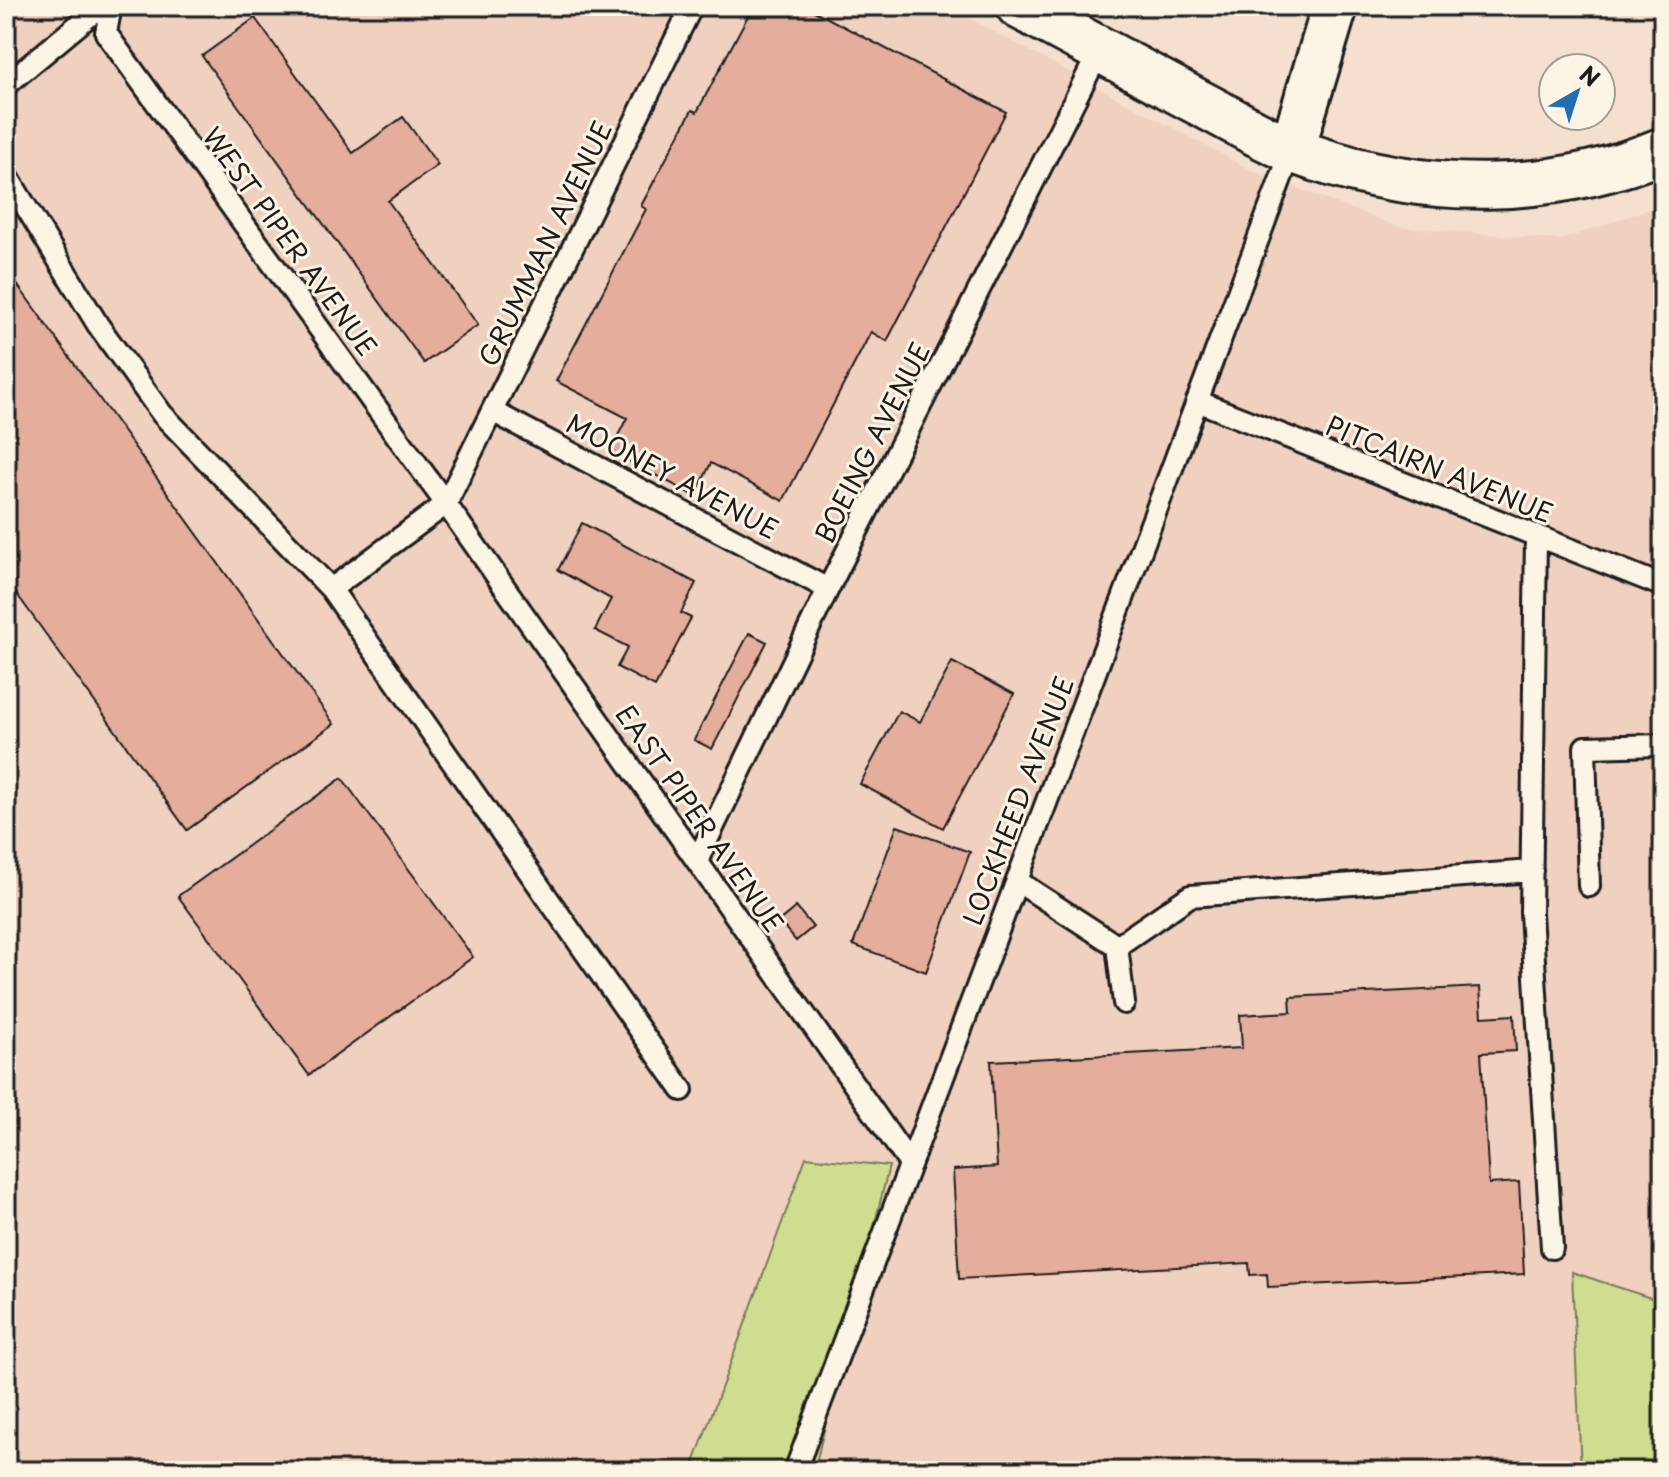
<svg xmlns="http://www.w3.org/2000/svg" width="1669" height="1477" font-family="'Playpen Sans',sans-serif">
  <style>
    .built { fill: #f0d1c0 }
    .green { fill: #cfdd91; stroke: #767c56; stroke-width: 2 }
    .building { fill: #e5ae9c; stroke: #1c1c1c; stroke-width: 2 }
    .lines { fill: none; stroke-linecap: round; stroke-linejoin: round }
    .service-casing { stroke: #1c1c1c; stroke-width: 26 }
    .tertiary-casing { stroke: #1c1c1c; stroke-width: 50 }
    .secondary-casing { stroke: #1c1c1c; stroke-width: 50 }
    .service { stroke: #fcf5e5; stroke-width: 20 }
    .tertiary { stroke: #fcf5e5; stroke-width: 44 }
    .secondary { stroke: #fcf5e5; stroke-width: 44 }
    .labels { text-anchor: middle; stroke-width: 6; stroke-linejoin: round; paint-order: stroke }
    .street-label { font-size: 26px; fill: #1c1c1c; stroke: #fcf5e5 }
  </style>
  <rect width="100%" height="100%" fill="#f5e0cf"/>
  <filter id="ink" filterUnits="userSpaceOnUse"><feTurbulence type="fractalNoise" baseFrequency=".0125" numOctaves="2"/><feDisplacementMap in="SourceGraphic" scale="16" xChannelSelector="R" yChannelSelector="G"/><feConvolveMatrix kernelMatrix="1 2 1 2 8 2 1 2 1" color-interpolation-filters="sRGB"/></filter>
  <g filter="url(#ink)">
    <path class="built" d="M6 6H946L1255 172 1399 227 1561 240 1663 204V1471H6Z"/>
    <path class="green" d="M806 1157 889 1166 814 1471H691Z
      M1572 1272 1663 1302V1471H1581Z"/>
    <path class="building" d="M753 6H805L1006 112 887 341 871 332 783 501 711 463 695 496 610 451 627 418 556 381 646 209 641 206 692 110 697 112Z
      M255 18 353 153 403 117 438 165 388 201 478 325 424 363 202 56Z
      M6 269 334 724 187 830 6 579Z
      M582 523 696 583 681 613 691 618 655 687 617 667 628 647 595 630 611 599 558 570Z
      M749 633 767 642 712 749 694 740Z
      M952 662 1014 694 943 828 860 784 899 711 920 722Z
      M342 778 473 957 309 1075 178 896Z
      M897 826 970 852 926 972 853 945Z
      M796 907 813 927 796 941 779 921Z
      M1480 987 1482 1017 1514 1015 1516 1051 1481 1053 1489 1184 1519 1182 1524 1274 1268 1287 1267 1274 1250 1275 1249 1263 959 1279 953 1170 997 1167 991 1061 1242 1048 1240 1015 1291 1012 1290 997Z"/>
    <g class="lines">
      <g class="service-casing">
        <path id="service" d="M111 6 106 33 446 504 910 1164
          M6 85 101 6
          M6 174 98 325 162 414 331 589 446 504 692 6
          M1197 401 1663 586
          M492 411 828 589
          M1536 536 1531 913 1552 1248
          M331 589 682 1090
          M697 861 828 589 1100 50
          M1017 881 1117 946 1190 896 1532 871
          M1589 886 1585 747 1663 745
          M1117 946 1124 1003
          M795 1471 1292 149"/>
      </g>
      <g class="tertiary-casing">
        <path id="tertiary" d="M1019 6C1078 38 1137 69 1196 101 1233 120 1271 144 1311 157 1426 196 1550 197 1663 150"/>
      </g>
      <g class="secondary-casing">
        <path id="secondary" d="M1292 149 1335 6"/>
      </g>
      <use href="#service" class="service"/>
      <use href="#tertiary" class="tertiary"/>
      <use href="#secondary" class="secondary"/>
    </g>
  </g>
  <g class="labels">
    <g class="street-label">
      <text transform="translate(289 242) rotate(54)" y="9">WEST PIPER AVENUE</text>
      <text transform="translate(546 244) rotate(-64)" y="9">GRUMMAN AVENUE</text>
      <text transform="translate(873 443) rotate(-63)" y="9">BOEING AVENUE</text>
      <text transform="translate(1439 470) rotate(22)" y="9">PITCAIRN AVENUE</text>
      <text transform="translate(672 477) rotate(28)" y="9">MOONEY AVENUE</text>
      <text transform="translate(1019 801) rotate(-69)" y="9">LOCKHEED AVENUE</text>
      <text transform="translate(699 819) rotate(55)" y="9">EAST PIPER AVENUE</text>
    </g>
  </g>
  <rect width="1669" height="1477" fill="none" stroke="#fcf5e5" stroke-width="32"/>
  <rect x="16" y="16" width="1637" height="1445" fill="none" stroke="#1c1c1c" stroke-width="3" filter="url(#ink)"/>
  <g transform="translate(1577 92) rotate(39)"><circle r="38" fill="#fcf5e5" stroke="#a29e95" stroke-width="2"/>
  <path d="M0-6L14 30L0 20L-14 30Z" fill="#1f6fb2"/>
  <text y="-12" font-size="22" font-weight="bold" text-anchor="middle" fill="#1c1c1c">N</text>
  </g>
</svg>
